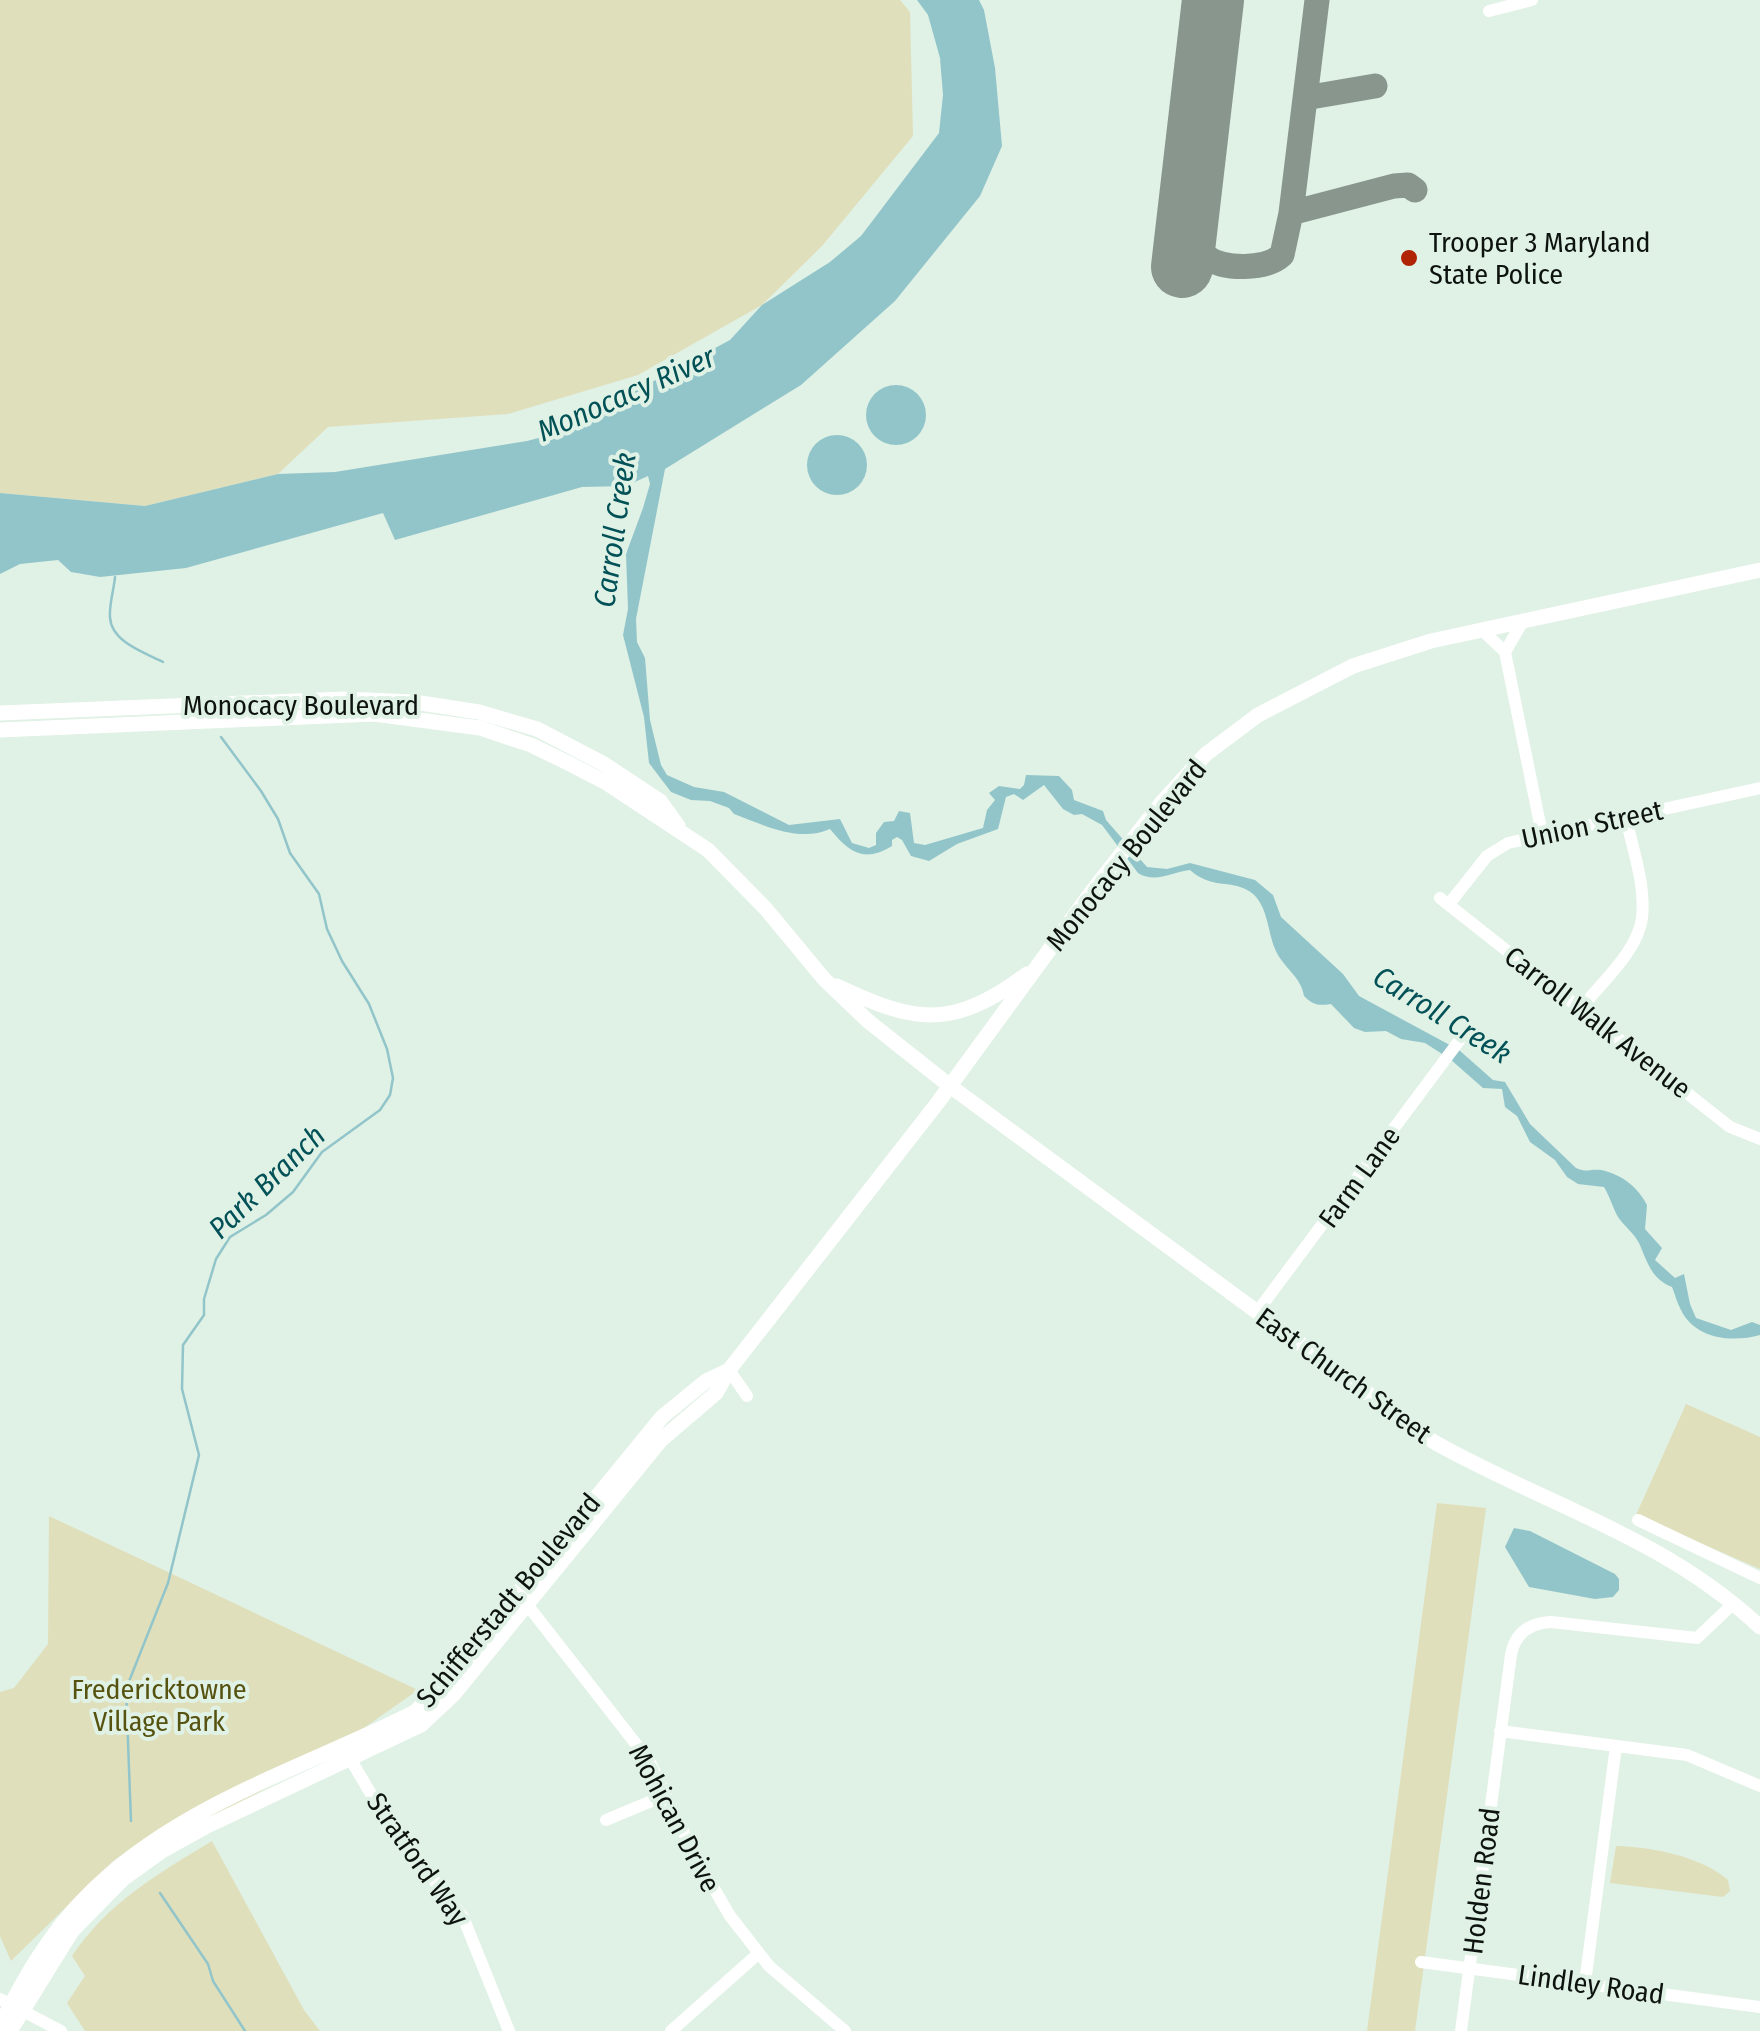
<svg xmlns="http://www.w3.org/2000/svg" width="1760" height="2031" font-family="'Fira Sans Condensed',sans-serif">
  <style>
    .green { fill: #e0dfbc }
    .water { fill: #92c5ca }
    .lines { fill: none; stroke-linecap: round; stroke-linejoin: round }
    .stream { stroke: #92c5ca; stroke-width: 2.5 }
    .taxiway { stroke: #89968d; stroke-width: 25 }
    .runway { stroke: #89968d; stroke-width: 62 }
    .minor { stroke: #fff; stroke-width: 12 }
    .major { stroke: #fff; stroke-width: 15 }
    .poi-dot { fill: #b02305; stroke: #e0f1e5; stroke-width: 4 }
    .labels { text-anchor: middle; stroke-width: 8; stroke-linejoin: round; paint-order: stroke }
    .poi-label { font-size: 28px; fill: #0d130f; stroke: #e0f1e5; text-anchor: start }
    .street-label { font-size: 28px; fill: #0d130f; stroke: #e0f1e5 }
    .park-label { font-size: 28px; fill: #565210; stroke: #e0f1e5 }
    .water-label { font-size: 30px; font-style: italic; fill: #025157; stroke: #e0f1e5 }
  </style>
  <rect width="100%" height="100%" fill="#e0f1e5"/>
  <path class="green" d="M0 0H900L910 12 913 136 822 246 762 305 638 375 508 414 328 427 278 474 145 506 0 493Z
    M1686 1404 1760 1437V1569L1636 1515Z
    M1437 1503 1486 1508 1415 2031H1367Z
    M49 1516 418 1690 311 1765 192 1827 146 1838 113 1861 11 1961 0 1936V1692L14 1688 48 1644Z
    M212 1841 304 2010 320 2031H85L67 2003 85 1976 72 1956C107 1903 159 1873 212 1841Z
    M1616 1846C1651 1847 1701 1856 1728 1880L1730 1891 1723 1897 1610 1883Z"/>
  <path class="water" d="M917 0H979L984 10 995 68 1002 146 980 196 895 301 801 385 665 469 636 619 637 642 645 658 650 720 661 765 667 775 694 787 724 792 789 825 840 819 852 843 869 848 876 845V833L884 822 894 821 899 811 910 813 914 843 925 845 983 828 987 810 995 800 989 793 999 786 1020 789 1024 785 1026 775 1059 776 1072 790 1074 800 1103 811 1106 820 1147 867 1167 869 1190 863 1255 880 1273 895 1281 917 1343 974 1359 996 1459 1050 1493 1080 1505 1082 1530 1124 1576 1168C1587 1173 1590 1169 1601 1170 1621 1174 1638 1187 1647 1205L1645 1229 1662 1248 1655 1260 1675 1278 1684 1274 1690 1304 1696 1318 1731 1330 1752 1322 1760 1325V1335C1732 1343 1695 1339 1681 1310 1677 1303 1675 1294 1672 1287 1651 1279 1647 1261 1639 1243 1634 1233 1624 1226 1618 1217 1613 1208 1610 1197 1604 1187L1578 1184 1567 1177 1555 1160 1530 1142 1517 1116 1505 1107 1502 1089 1483 1088 1450 1059 1425 1043 1401 1039 1386 1031 1365 1032 1354 1028 1331 1004C1319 1006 1313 1005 1304 996 1301 976 1283 968 1275 949 1267 930 1268 903 1249 891 1229 879 1213 890 1190 870 1171 872 1156 884 1138 873L1102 825 1082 814 1074 815 1063 809 1044 785 1023 800 1014 794 1006 797 998 829 957 844 929 861 911 856 902 840 897 837 892 840V846C863 864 848 851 830 829 799 843 764 825 734 814L729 808 710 801 691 800 671 792 649 763 644 717 623 635 628 609 626 554 643 508 650 484 648 476 626 486 582 487 395 540 383 513 186 568 100 577 71 572 58 560 20 564 0 574V493L145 506 278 474 335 472 527 441 557 433 730 340 762 305 830 262 861 236 939 133 943 95 940 58 928 15Z
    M866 415a30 30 0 1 1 60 0a30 30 0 1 1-60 0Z
    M807 465a30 30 0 1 1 60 0a30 30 0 1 1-60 0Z
    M1514 1528 1530 1531 1615 1574 1619 1579V1590L1613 1597 1595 1599 1529 1587 1505 1547Z"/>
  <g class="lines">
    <path class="stream" d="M115 577C114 589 109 605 110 617 111 642 145 653 163 662
      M131 1821 126 1689 168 1583 199 1455 182 1389 183 1345 204 1315V1299L216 1259 230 1237 266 1215 293 1192 322 1152 380 1110 390 1095 393 1078 387 1049 369 1004 342 961 327 929 319 894 290 853 278 819 261 791 221 737
      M160 1893 208 1964 213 1981 245 2031"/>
    <path class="taxiway" d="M1305 98 1375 86
      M1291 213 1394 186 1408 185 1415 190
      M1186 231C1191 240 1197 251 1206 257 1224 270 1266 270 1282 255L1291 213 1317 0"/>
    <path class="runway" d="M1182 267 1213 0"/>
    <path class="minor" d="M1489 11 1532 0
      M1482 630 1505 652 1542 834
      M1505 652 1523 621
      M1440 898 1730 1127 1760 1139
      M1449 904 1487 856 1508 843 1760 788
      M1581 1008C1601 983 1638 951 1642 918 1646 885 1632 848 1626 817
      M1257 1312 1459 1041
      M729 1370 747 1396
      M1638 1520 1760 1578
      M522 1598 650 1762 694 1854 730 1916 769 1966 845 2031
      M1500 1731 1687 1755 1760 1786
      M345 1750 384 1816 463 1917 509 2031
      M606 1820 666 1795
      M1421 1962 1760 2007
      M1585 1983 1616 1746
      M0 1999 61 2031
      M671 2031 759 1953
      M1461 2031 1511 1655C1515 1633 1529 1623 1551 1622L1697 1638 1734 1603"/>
    <path class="major" d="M0 713 343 699 414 702 479 712 537 729 604 764 660 801 678 826
      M0 730 374 714 480 728 531 745 566 762 605 782 708 850 766 909 824 979 868 1021 950 1086 1434 1442C1546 1505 1664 1537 1760 1627
      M837 986C917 1024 953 1029 1027 974
      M0 2026C22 1982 49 1934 84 1899 173 1806 302 1769 415 1712L441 1687 662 1417 706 1381 727 1371
      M10 2031 72 1931 123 1879 162 1851 207 1826 421 1725 454 1694 661 1440 716 1393 729 1370 939 1101 1093 890 1163 801 1206 754 1258 715 1353 666 1431 641 1760 570"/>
  </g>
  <circle class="poi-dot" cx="1409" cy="258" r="10"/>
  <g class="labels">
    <g class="poi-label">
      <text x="1429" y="252">Trooper 3 Maryland<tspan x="1429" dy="32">State Police</tspan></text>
    </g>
    <g class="street-label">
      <text x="301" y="715">Monocacy Boulevard</text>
      <text transform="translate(1592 824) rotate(-12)" y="10">Union Street</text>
      <text transform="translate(1126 855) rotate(-51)" y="10">Monocacy Boulevard</text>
      <text transform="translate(1598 1022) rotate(38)" y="10">Carroll Walk Avenue</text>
      <text transform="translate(1359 1177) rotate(-54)" y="10">Farm Lane</text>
      <text transform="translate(1344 1375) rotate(36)" y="10">East Church Street</text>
      <text transform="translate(508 1600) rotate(-50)" y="10">Schifferstadt Boulevard</text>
      <text transform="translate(675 1818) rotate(62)" y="10">Mohican Drive</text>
      <text transform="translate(418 1859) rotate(55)" y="10">Stratford Way</text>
      <text transform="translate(1481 1881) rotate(-83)" y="10">Holden Road</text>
      <text transform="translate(1591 1984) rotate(8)" y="10">Lindley Road</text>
    </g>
    <g class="park-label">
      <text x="159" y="1699">Fredericktowne<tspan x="159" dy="32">Village Park</tspan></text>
    </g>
    <g class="water-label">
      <text transform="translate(626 394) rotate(-24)" y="10">Monocacy River</text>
      <text transform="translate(615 530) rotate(-82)" y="10">Carroll Creek</text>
      <text transform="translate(1442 1015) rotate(32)" y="10">Carroll Creek</text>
      <text transform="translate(267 1182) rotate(-44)" y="10">Park Branch</text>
    </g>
  </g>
</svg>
